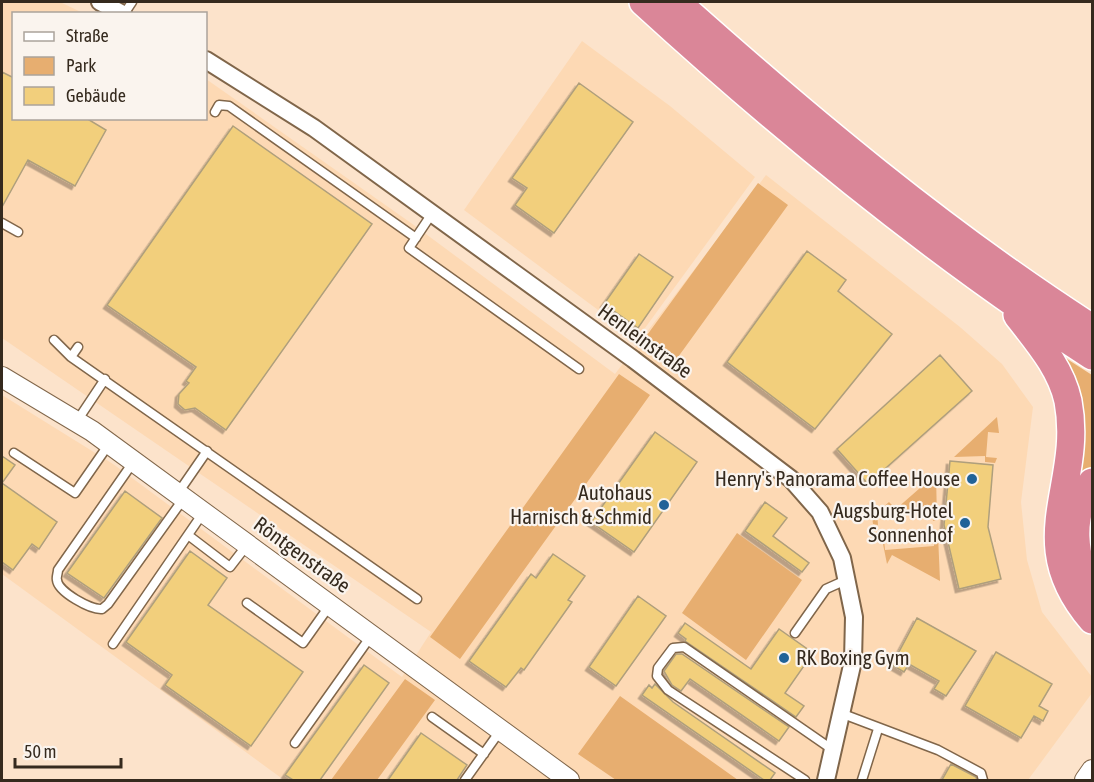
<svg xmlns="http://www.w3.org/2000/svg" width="1094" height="782" font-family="'Asap Condensed',sans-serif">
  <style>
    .built { fill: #fdd9b4 }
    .green { fill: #e7ae70 }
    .building { fill: #f2cf7c; stroke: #af9f7c; stroke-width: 1.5; filter: url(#shadow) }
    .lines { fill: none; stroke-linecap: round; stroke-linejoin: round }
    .service-casing { stroke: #80664a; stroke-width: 11 }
    .minor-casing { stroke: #80664a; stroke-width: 20 }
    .tertiary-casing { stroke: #80664a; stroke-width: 22 }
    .trunk-casing { stroke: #fff; stroke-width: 30 }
    .service { stroke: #fff; stroke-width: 8 }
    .minor { stroke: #fff; stroke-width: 16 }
    .tertiary { stroke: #fff; stroke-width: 20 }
    .trunk { stroke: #da8698; stroke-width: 27 }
    .poi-dot { fill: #216398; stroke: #faf4ee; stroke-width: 2 }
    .labels { text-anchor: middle; stroke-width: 4.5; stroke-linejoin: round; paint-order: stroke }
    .street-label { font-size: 21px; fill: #352a1e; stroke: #faf4ee }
    .poi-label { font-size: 21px; fill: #352a1e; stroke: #faf4ee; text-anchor: end }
  </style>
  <defs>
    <filter id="shadow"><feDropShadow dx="-3.5" dy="3.5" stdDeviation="0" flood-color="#0004"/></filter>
  </defs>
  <rect width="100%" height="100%" fill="#fce3cb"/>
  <path class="built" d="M2 2H60L83 13 14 14V118H206V79L411 223 615 374 766 175 960 327 1002 364 1033 407 1021 502 1027 560 1042 612 1092 677V693L1028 780H284L2 574V395L113 464 402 677 431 632 2 338Z
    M582 41 670 106 755 177 637 339 464 210Z"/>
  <path class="green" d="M758 183 788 205 673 364 642 342Z
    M1056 352 1092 375V472L1080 491Z
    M619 374 650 395 460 659 430 637Z
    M997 417 999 433 988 432 986 457 997 458 995 463 985 462V456L954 457Z
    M936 474 937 520 933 521 932 510 877 513 878 525 873 524 872 517 889 502 896 509Z
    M737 533 802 580 746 660 682 613Z
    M934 535H938L940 581 892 555 887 564 882 539 884 538 885 550 934 546Z
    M405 679 435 700 377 780H331Z
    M620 696 738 780H616L578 754Z"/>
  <path class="building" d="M2 72 14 78V118H86L106 130 75 186 28 160 2 207Z
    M579 83 633 122 554 233 515 205 527 188 512 178Z
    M233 126 372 224 226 430 195 408 185 410 178 404 179 394 189 383 186 381 196 367 107 305Z
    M807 251 846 280 838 291 892 334 815 429 727 362Z
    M639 254 673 277 638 328 604 304Z
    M940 355 972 391 868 484 837 449Z
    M655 432 697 462 634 552 591 522Z
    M2 456 15 465 2 483 57 522 39 549 32 544 13 570 2 562Z
    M950 461 993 465 988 527 1001 579 959 589 944 525Z
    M125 491 162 518 104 598 67 573Z
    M765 502 787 518 773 536 809 563 802 572 745 531Z
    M190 551 227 578 208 605 303 672 251 746 165 685 172 675 126 642Z
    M553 554 585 576 568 600 572 602 524 670 521 668 506 687 469 661 531 574 536 578Z
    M638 596 666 616 616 686 589 667Z
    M917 618 976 651 946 696 934 689 939 681 909 664 904 672 892 665Z
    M685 623 751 669 779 629 813 653 785 693 804 706 796 717 685 641 686 639 678 633Z
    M996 652 1052 684 1039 706 1048 711 1043 721 1034 716 1021 738 965 706Z
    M676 654H682L789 727 779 741 690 679 681 691 672 685 664 671Z
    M364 665 389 683 320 780H293L285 775Z
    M655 684 673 702 775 773 770 780H764L642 695 649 685 652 688Z
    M421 733 467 765 457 780H388Z
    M951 764 976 777 977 780H942Z"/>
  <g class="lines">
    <g class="service-casing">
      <path id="service" d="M124 14 132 2
        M215 112 219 105 229 106 416 238
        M431 215 409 248 579 369
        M2 223 18 232
        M54 340 71 357 417 599
        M71 357 78 347
        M77 421 105 379
        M14 453 75 493 109 444
        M134 461 58 570C58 573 56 578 57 580 58 592 91 610 102 609L108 604 184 498
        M178 493 207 451
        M188 535 230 567 247 545
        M247 603 303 643 330 605
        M795 633 826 589 846 580
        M113 644 203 513
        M843 714 938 750 981 773 983 780
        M432 717 484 754
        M295 743 371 636
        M465 780 500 731
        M805 780 668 690 657 676 658 668 673 648 684 647 833 750
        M862 780 878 729"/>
    </g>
    <g class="minor-casing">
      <path id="minor" d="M100 2 123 14
        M206 60 314 128 633 359 791 479 820 512 842 558 854 617 853 661 826 780"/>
    </g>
    <g class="tertiary-casing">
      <path id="tertiary" d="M2 377 92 431 569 780
        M1085 780 1092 770"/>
    </g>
    <g class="trunk-casing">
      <path id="trunk" d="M643 2C784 131 932 252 1092 356
        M677 2C808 119 944 233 1092 328
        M1017 315C1037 341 1061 368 1068 401 1084 486 1023 540 1092 620
        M1092 482C1068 515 1073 558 1092 593"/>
    </g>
    <use href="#service" class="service"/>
    <use href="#minor" class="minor"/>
    <use href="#tertiary" class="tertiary"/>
    <use href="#trunk" class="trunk"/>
  </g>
  <g class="poi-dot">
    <circle cx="972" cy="479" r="6"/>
    <circle cx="664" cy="505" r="6"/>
    <circle cx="965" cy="523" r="6"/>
    <circle cx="784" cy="658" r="6"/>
  </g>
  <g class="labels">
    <g class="street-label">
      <text transform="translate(645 341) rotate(36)" y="7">Henleinstraße</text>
      <text transform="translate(302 555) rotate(36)" y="7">Röntgenstraße</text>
    </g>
    <g class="poi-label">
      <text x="960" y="486">Henry's Panorama Coffee House</text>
      <text x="652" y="500">Autohaus<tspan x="652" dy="24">Harnisch &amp; Schmid</tspan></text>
      <text x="953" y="518">Augsburg-Hotel<tspan x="953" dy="24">Sonnenhof</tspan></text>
      <text x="796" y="665" text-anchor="start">RK Boxing Gym</text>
    </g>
  </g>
  <rect width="1094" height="782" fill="none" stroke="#352a1e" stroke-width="6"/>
  <rect x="12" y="12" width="195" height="108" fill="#faf4ee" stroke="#aba39b" stroke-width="1.5"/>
  <rect x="24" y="32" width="30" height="9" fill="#ffffff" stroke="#aba39b" stroke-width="1.5"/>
  <text x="66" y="42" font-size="18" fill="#352a1e">Straße</text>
  <rect x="24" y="57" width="30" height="18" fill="#e7ae70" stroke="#aba39b" stroke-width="1.5"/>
  <text x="66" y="72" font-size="18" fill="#352a1e">Park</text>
  <rect x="24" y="87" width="30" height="18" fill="#f2cf7c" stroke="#aba39b" stroke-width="1.5"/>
  <text x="66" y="102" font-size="18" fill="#352a1e">Gebäude</text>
  <path d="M15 758v9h106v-9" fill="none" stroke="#352a1e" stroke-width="3"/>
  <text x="24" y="758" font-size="18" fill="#352a1e" stroke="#faf4ee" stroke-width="4.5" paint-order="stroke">50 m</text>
</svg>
